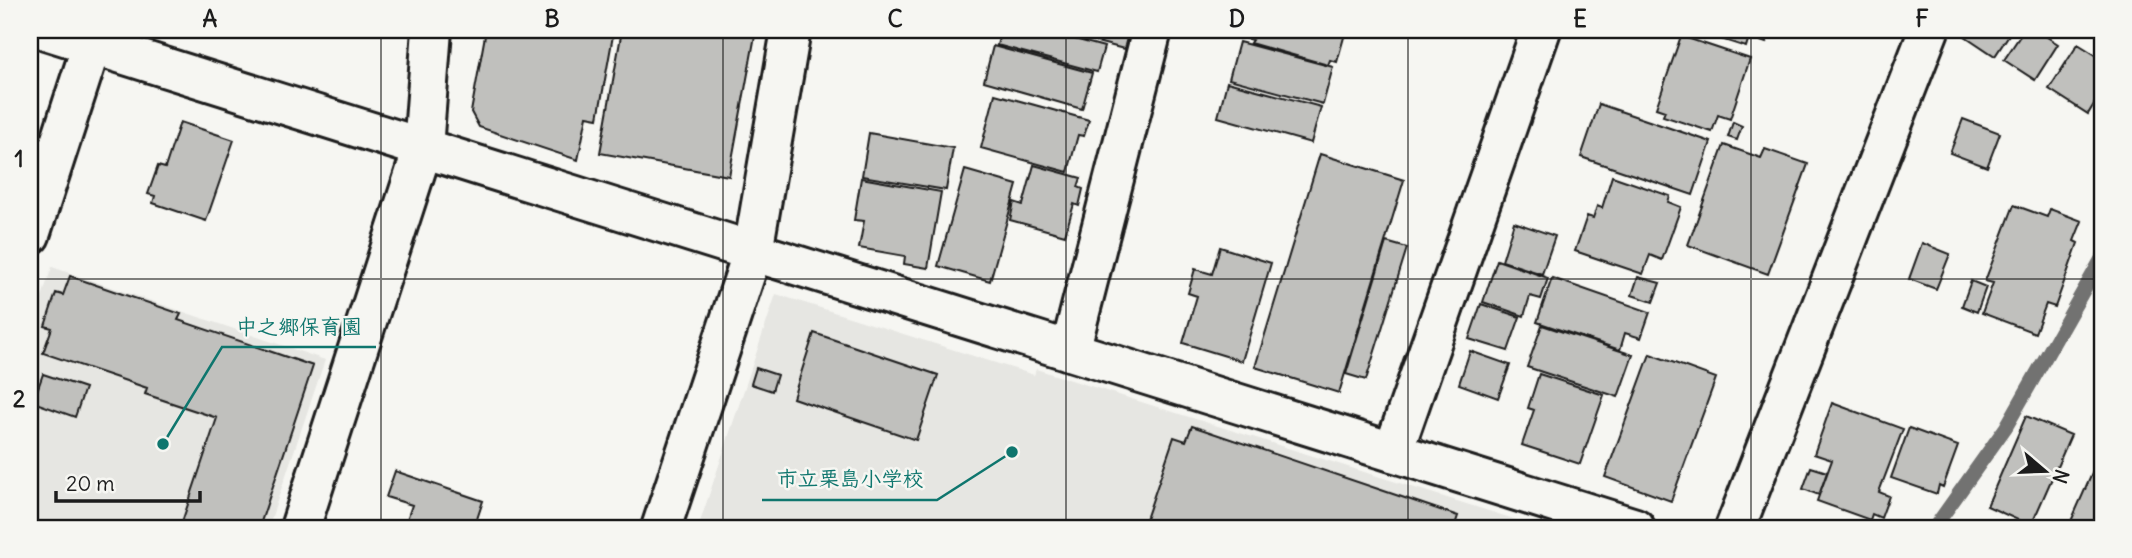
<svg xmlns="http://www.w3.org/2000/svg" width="2132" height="558" font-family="Delius,'Klee One',sans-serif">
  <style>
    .built { fill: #e6e6e2 }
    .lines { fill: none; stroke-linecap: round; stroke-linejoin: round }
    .stream { stroke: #727271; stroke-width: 14 }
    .building { fill: #c0c0bd; stroke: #1c1c1c; stroke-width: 2 }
    .street-casing { stroke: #1c1c1c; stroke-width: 44 }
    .secondary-casing { stroke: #1c1c1c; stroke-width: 44 }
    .street { stroke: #f6f6f2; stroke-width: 38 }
    .secondary { stroke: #f6f6f2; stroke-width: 38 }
    .grid { fill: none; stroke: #1c1c1c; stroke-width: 2; stroke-opacity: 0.55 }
    .leader { fill: none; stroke: #0f766e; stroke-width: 2.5 }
    .callout-dot { fill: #0f766e; stroke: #f6f6f2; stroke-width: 2.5 }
    .callout-label { font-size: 21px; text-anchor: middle; font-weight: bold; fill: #0f766e; stroke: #f6f6f2; stroke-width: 5; stroke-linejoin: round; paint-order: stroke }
    .neatline { fill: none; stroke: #1c1c1c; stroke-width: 2.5 }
    .grid-label { font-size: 23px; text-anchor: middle; font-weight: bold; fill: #1c1c1c }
  </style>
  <rect width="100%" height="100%" fill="#f6f6f2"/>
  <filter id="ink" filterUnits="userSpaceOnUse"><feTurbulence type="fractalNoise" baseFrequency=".0143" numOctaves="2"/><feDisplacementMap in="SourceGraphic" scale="14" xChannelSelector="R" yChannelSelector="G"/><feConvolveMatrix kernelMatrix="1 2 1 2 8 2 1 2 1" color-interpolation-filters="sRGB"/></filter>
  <g filter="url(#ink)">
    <path class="built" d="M52 267 325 360 268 528H30V332Z
      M776 294 1034 375 1036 369 1543 528H698Z"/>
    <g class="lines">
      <path class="stream" d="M1934 528 2006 427 2102 258"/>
    </g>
    <path class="building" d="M486 30H614L598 118 587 116 578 160 479 127 471 112Z
      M622 30H756L729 176 600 153Z
      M1001 30H1041L1104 47 1097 72 997 45Z
      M1056 30H1095L1092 40Z
      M1100 30H1129L1124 49 1097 42Z
      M1243 30H1346L1337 62 1330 60 1328 65 1250 43 1252 40 1241 37Z
      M1448 30H1465L1463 35Z
      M1693 30H1771L1766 43 1749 37 1746 47Z
      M1969 30H2012L1995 56 1965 36Z
      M2024 30H2036L2058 44 2035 80 2004 60Z
      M1681 36 1750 59 1730 119 1718 115 1712 132 1663 116 1665 111 1656 108Z
      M1239 42 1333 67 1323 104 1229 79Z
      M2078 44 2102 59V91L2088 114 2049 89Z
      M993 46 1092 73 1082 109 984 81Z
      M1227 82 1321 107 1311 143 1218 117Z
      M995 94 1089 120 1084 136 1078 135 1068 172 981 148Z
      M1599 104 1711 142 1693 195 1581 157Z
      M1963 119 2000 133 1987 167 1950 153Z
      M180 122 234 140 206 221 153 203 155 196 148 194 158 166 165 168Z
      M1733 122 1742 126 1737 140 1728 137Z
      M869 133 953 148 946 190 862 176Z
      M1724 145 1761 158 1765 149 1808 164 1768 274 1688 245Z
      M1320 154 1404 180 1339 393 1255 367Z
      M1034 165 1081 178 1078 187 1083 189 1079 206 1074 204 1065 235 1010 220 1014 202 1023 205Z
      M965 170 1017 185 990 281 938 266Z
      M1612 176 1670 196 1668 202 1681 207 1662 260 1650 255 1643 274 1575 251 1587 216 1593 218 1597 206 1602 208Z
      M861 178 941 192 928 268 904 264 905 256 859 248 864 221 854 220Z
      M2014 205 2047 217 2050 209 2082 221 2074 241 2078 243 2055 307 2046 304 2035 333 1982 313 1993 283 1985 281Z
      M1514 222 1555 236 1542 274 1502 261Z
      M1386 242 1407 248 1366 380 1346 374Z
      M1922 243 1950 254 1936 289 1909 279Z
      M1220 247 1271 263 1242 361 1183 343 1197 296 1188 293 1195 269 1212 274Z
      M1497 260 1548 278 1541 299 1530 296 1524 316 1483 302Z
      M70 276 181 314 178 320 313 366 259 528H180L217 418 145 394 147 388 43 353 52 328 45 326 56 293 63 295Z
      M1638 277 1660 283 1653 302 1632 295Z
      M1552 278 1650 312 1641 338 1625 333 1620 350 1537 322Z
      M1971 281 1986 287 1977 312 1962 306Z
      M1481 304 1520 317 1508 351 1469 339Z
      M1542 325 1633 355 1618 397 1527 367Z
      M814 333 938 375 916 440 793 398Z
      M1470 351 1510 365 1498 398 1459 384Z
      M1650 354 1716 378 1671 501 1605 477Z
      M756 368 777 375 772 391 751 384Z
      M43 374 85 388 75 417 33 402Z
      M1539 374 1604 395 1580 464 1522 445 1534 410 1528 408Z
      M1832 403 1903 429 1879 492 1889 496 1881 518 1872 514 1870 520 1817 501 1832 460 1814 454Z
      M2026 416 2071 435 2031 526 1987 506Z
      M1192 426 1458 516 1454 528H1143L1174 437 1186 441Z
      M1909 428 1958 446 1943 487 1939 485 1937 494 1891 478Z
      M2098 460 2102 462V528H2068Z
      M1811 467 1827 472 1819 495 1803 489Z
      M395 471 483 501 474 528H404L412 505 386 497Z"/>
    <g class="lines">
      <g class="street-casing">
        <path id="street" d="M30 235 92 44 93 30
          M1070 351 1152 30
          M1393 452 1541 30
          M300 528 423 148 432 30
          M661 528 753 251 791 30"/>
      </g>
      <g class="secondary-casing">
        <path id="secondary" d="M46 30 1635 528
          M1735 528 1929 30"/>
      </g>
      <use href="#street" class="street"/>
      <use href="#secondary" class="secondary"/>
    </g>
  </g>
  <path class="grid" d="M381 30V528M723 30V528M1066 30V528M1408 30V528M1751 30V528M30 279H2102"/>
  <path class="leader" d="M163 444L222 347H376M1012 452L937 500H762"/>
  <g class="callout-dot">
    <circle cx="163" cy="444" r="7"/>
    <circle cx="1012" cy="452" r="7"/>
  </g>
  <g class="callout-label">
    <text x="299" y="334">中之郷保育園</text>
    <text x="850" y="486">市立栗島小学校</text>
  </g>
  <rect width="2132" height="558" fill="none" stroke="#f6f6f2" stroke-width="77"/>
  <g transform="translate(2045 471) rotate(109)" stroke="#f6f6f2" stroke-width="5" paint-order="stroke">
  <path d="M0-5L12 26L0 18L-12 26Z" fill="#1c1c1c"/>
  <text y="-10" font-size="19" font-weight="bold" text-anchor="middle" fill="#1c1c1c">N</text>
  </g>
  <path d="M56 491v10h144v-10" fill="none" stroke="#1c1c1c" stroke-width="3.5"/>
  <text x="66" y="491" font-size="21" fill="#1c1c1c" stroke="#f6f6f2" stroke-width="5" paint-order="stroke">20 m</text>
  <rect x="38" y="38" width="2056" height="482" class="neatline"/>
  <g class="grid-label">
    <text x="210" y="27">A</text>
    <text x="552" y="27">B</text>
    <text x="895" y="27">C</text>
    <text x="1237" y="27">D</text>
    <text x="1580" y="27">E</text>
    <text x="1922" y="27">F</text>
    <text x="19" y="167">1</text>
    <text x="19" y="407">2</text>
  </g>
</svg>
